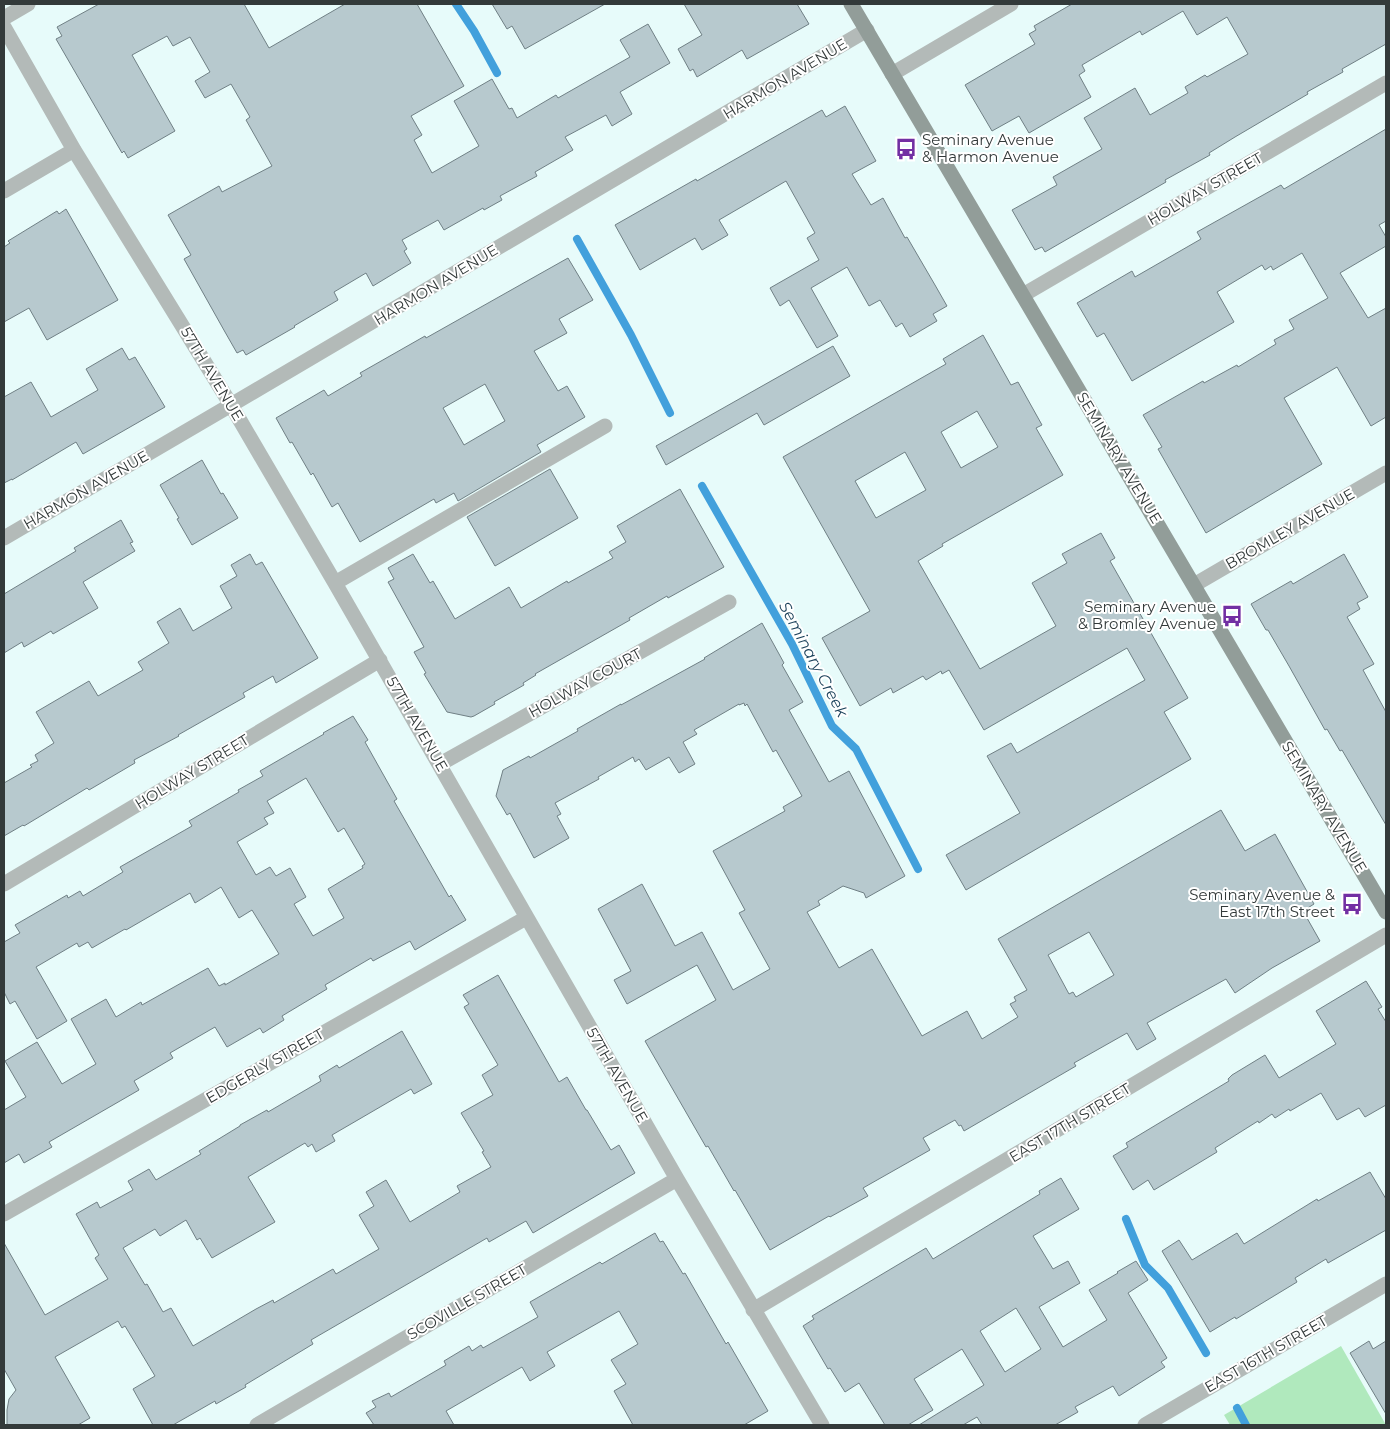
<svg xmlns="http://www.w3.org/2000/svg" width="1390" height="1429" font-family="Montserrat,sans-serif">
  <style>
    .green { fill: #b0e9bd }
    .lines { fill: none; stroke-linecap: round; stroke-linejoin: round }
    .stream { stroke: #42a0dc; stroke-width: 8 }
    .building { fill: #b7c9ce; stroke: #708085; fill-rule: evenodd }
    .street { stroke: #b3bab8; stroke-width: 15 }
    .secondary { stroke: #929d99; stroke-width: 15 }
    .labels { text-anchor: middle; stroke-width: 4; stroke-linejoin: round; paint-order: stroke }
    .street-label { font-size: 15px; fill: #333a3a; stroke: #fff }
    .poi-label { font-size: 15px; fill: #333a3a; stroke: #fff; text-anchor: end }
    .water-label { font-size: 16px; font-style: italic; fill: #183f58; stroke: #fff }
  </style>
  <rect width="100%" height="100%" fill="#e7fbfa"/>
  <path class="green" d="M1341 1346 1386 1425H1230L1224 1415Z"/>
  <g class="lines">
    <path class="stream" d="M456 4 474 31 497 73
      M577 239 631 335 670 413
      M702 486 792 644 832 726 856 749 918 869
      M1126 1219 1145 1265 1168 1288 1206 1353
      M1237 1408 1246 1425"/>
  </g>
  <path class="building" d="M99 4H244L269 48 345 4H417L464 86 411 116 422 135 414 140 432 173 479 146 454 101 492 79 509 109 512 108 517 118 556 95 558 98 630 57 620 40 648 24 670 63 620 92 632 114 612 126 606 115 565 137 573 150 535 172 537 176 500 196 502 200 484 210 483 208 444 230 438 220 402 240 407 249 404 251 411 263 373 286 366 273 334 292 338 300 294 326 295 327 246 355 243 350 237 353 225 332 184 259 191 255 168 215 219 186 222 192 272 166 246 120 250 117 231 84 205 98 195 81 210 72 190 37 173 46 167 36 132 55 175 131 128 158 124 151 122 153 56 39 62 36 57 27Z
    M492 4H605L525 49 512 26 507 29Z
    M684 4H797L809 24 747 59 742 50 697 77 693 69 690 71 678 49 702 35Z
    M1072 4H1386V44L1342 69 1343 72 1307 92 1308 94 1235 137 1209 153 1210 155 1165 180 1166 182 1045 252 1042 247 1035 250 1012 210 1057 185 1053 177 1102 149 1084 118 1135 88 1150 115 1188 93 1185 87 1205 75 1207 77 1248 54 1227 17 1197 35 1183 11 1142 35 1140 31 1082 65 1085 71 1079 75 1091 97 1029 133 1019 116 992 131 965 85 1035 44 1029 34 1036 30 1034 26Z
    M845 106 876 161 852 174 871 205 883 198 905 238 907 237 935 285 947 306 933 314 937 321 910 337 902 323 896 327 880 300 869 306 847 267 811 288 838 336 817 348 789 300 780 306 770 288 819 260 807 238 815 233 786 181 719 220 728 235 702 250 695 238 640 270 615 225 696 179 697 181 822 110 826 117Z
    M1386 129V221L1379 225 1386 237V246L1340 273 1368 318 1386 308V417L1371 426 1337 367 1284 398 1322 464 1206 533 1158 449 1162 447 1143 415 1203 381 1204 383 1237 365 1238 367 1276 344 1274 340 1294 329 1289 320 1328 298 1302 253 1273 270 1271 266 1265 270 1262 265 1217 292 1234 322 1132 381 1104 333 1097 337 1077 303 1132 271 1135 277 1201 239 1197 232 1281 185 1284 189Z
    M66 209 118 300 47 340 29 308 4 322V247L10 243 8 241 57 211 59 214Z
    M568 258 593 300 559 319 567 333 534 351 558 391 567 386 585 417 537 445 541 452 458 501 454 493 436 503 434 499 360 542 338 503 332 507 313 473 311 475 292 442 290 443 276 418 324 390 328 396 362 376 360 373 425 336 426 338ZM485 384 505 421 464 445 443 408Z
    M983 335 1011 385 1018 382 1042 425 1036 428 1063 475 942 544 943 546 918 561 980 669 1056 626 1032 583 1067 563 1062 554 1101 533 1115 558 1110 561 1188 698 1164 712 1191 759 966 890 946 855 1020 813 987 756 1011 743 1017 753 1145 680 1127 648 984 730 949 670 942 674 941 671 926 680 923 676 893 693 891 688 860 706 822 638 870 611 783 457 946 364 943 359ZM977 411 998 447 961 468 941 432ZM905 452 926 490 876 518 855 481Z
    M833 346 850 376 764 425 757 413 666 465 656 446Z
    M122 348 129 360 135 357 165 407 83 454 76 442 12 480V479L4 483V397L31 382 51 417 98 390 86 369Z
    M202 460 221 494 223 493 238 518 192 545 177 519 179 518 160 485Z
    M550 469 578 518 495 566 467 517Z
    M680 489 724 567 668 598 667 596 629 618 630 620 535 674 536 675 523 683 524 685 494 702 495 704 474 716 471 717 447 712 424 674 426 673 414 652 424 647 388 582 394 579 388 568 413 554 430 583 433 581 455 619 509 587 521 608 567 581 568 583 613 558 609 552 626 542 617 526Z
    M121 520 133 542 130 543 135 551 83 582 98 608 53 634 51 631 24 647 22 642 4 653V594L76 551 74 548Z
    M250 554 256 565 262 562 318 658 276 683 273 676 243 693 245 697 178 735 179 736 134 760 135 763 89 790 87 788 24 826 23 825 4 836V783L32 767 30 765 38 761 35 755 54 743 36 712 89 681 98 696 143 670 138 662 169 643 157 622 180 608 193 631 232 608 220 586 237 576 231 565Z
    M1344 554 1368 597 1357 603 1360 609 1347 617 1374 664 1363 670 1386 712V825L1342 750 1340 751 1327 729 1325 730 1289 666 1268 630H1266L1251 604 1291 581 1293 584Z
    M762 623 784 663 782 665 803 702 789 710 829 782 849 771 905 876 866 898 864 893 843 886 818 901 820 905 807 912 839 968 872 949 922 1036 967 1011 982 1039 1018 1017 1010 1004 1016 1001 1014 997 1027 990 998 939 1221 810 1245 851 1275 834 1314 904 1303 911 1320 941 1272 968 1235 993 1226 979 1147 1023 1156 1039 1137 1050 1127 1033 1074 1063 1076 1066 964 1131 961 1125 959 1126 955 1120 923 1138 930 1150 863 1188 868 1196 830 1217 829 1216 770 1250 735 1190 734 1191 708 1146 706 1147 645 1041 716 1000 697 965 627 1004 614 980 631 971 598 909 642 884 675 946 702 932 733 990 770 969 739 913 745 910 713 851 785 811 783 807 802 796 776 750 773 752 747 704 745 706 744 703 739 705V704L694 730 697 734 683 742 695 764 679 773 669 757 646 770 639 759 635 762 633 757 598 777 599 779 555 803 561 814 557 816 569 838 534 858 510 813 507 815 496 796 503 770 529 756 530 758 578 731 577 729 621 704V705L705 659 704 658ZM1089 932 1114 975 1076 997 1073 992 1069 994 1048 955Z
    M353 716 368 740 365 742 397 799 394 801 449 897 451 895 466 920 415 950 410 941 373 961 371 958 325 985 327 989 282 1016 284 1020 263 1033 260 1028 227 1047 215 1027 170 1053 173 1058 134 1081 139 1090 49 1142 52 1147 24 1163 19 1154 4 1163V1110L26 1097 5 1061 37 1042 62 1084 96 1064 71 1019 106 999 116 1017 141 1002 142 1005 208 968 219 986 225 983V985L279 954 252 910 239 918 221 887 195 903 190 893 126 930 125 929 92 948 88 942 79 947 77 943 36 967 67 1021 37 1039 15 1001 10 1004 4 992V942L20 933 15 925 67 895 68 898 80 891 83 896 123 872 120 867 192 826 189 821 239 792 238 790 263 776 260 771 324 734 323 733ZM306 778 338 832 344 828 365 864 362 866 363 868 328 889 344 918 313 936 294 904 306 897 290 868 276 876 270 867 256 875 237 842 268 824 264 818 274 813 267 801Z
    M498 975 559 1082 567 1077 586 1110H587L611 1150 619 1145 635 1173 533 1233 526 1221 489 1242 487 1238 311 1340 313 1344 245 1385 246 1387 216 1404 215 1401 173 1425H153L133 1389 155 1376 125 1326 122 1328 118 1321 55 1357 90 1418 78 1425H7V1410L9 1399 16 1390 4 1369V1243L45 1315 108 1279 95 1258 99 1255 76 1214 97 1202 100 1208 133 1190 128 1181 149 1169 156 1180 201 1154 199 1151 240 1126V1125L267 1110 268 1112 321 1081 319 1076 337 1065 339 1068 402 1031 432 1084 414 1094 411 1089 332 1135 335 1141 316 1152 312 1144 308 1147 305 1143 248 1177 275 1222 212 1258 200 1238 197 1240 186 1220 160 1236 155 1229 123 1248 145 1285 147 1284 163 1312 171 1308 193 1346 256 1309 273 1300 274 1303 333 1269 336 1274 379 1249 359 1215 374 1206 366 1192 386 1180 410 1222 460 1192 457 1186 491 1167 482 1152 484 1151 461 1113 493 1095 482 1075 498 1065 464 1007 469 1004 463 995Z
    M1366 981 1382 1007 1378 1009 1386 1022V1105L1365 1117 1359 1108 1337 1120 1321 1093 1290 1111 1289 1109 1275 1118 1272 1114 1259 1123 1258 1121 1215 1148 1217 1152 1154 1190 1148 1180 1133 1190 1113 1156 1128 1147 1126 1143 1229 1081 1228 1079 1232 1075 1265 1055 1279 1078 1336 1044 1316 1011Z
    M1370 1172 1386 1199V1230L1328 1263 1326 1259 1295 1278 1297 1282 1236 1319 1235 1317 1210 1332 1162 1251 1179 1240 1192 1260 1237 1233 1244 1244 1317 1199 1318 1201Z
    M1061 1178 1079 1209 1033 1236 1053 1269 1068 1261 1080 1283 1039 1307 1063 1347 1107 1320 1089 1290 1118 1273 1117 1272 1136 1261 1148 1280 1128 1293 1167 1358 1161 1362 1165 1367 1119 1396 1113 1386 1075 1407 1078 1412 1055 1425H982L977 1417 963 1425H919L984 1385 962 1349 914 1379 933 1410 908 1425H885L859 1383 845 1392 830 1368 828 1369 803 1326 814 1319 812 1316 926 1248 933 1259 1040 1194 1039 1191ZM1016 1308 1041 1349 1005 1372 980 1331Z
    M655 1233 660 1242 663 1241 683 1274 685 1273 726 1344 728 1342 768 1411 744 1425H633L614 1391 626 1384 611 1360 638 1344 619 1311 547 1352 555 1366 530 1381 522 1367 446 1411 454 1425H374L366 1413 376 1407 372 1401 389 1393 391 1397 446 1365 444 1361 469 1346 472 1351 481 1345 483 1348 538 1317 530 1302 600 1262 602 1264Z
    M1369 1341 1373 1349 1386 1341V1414L1350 1353Z"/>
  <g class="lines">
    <path class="street" d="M4 18 28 4
      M4 27 74 150 231 405 335 583 677 1179 822 1425
      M892 74 1011 4
      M4 191 74 150
      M1023 295 1386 83
      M4 538 231 405 867 30
      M335 583 605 426
      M1194 585 1386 473
      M440 764 729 602
      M4 884 380 660
      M4 1214 526 918
      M753 1310 1386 935
      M257 1425 677 1179
      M1145 1425 1386 1284"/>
    <path class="secondary" d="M851 4 1386 912"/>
  </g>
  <defs>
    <g id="bus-bare" transform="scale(1.725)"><path d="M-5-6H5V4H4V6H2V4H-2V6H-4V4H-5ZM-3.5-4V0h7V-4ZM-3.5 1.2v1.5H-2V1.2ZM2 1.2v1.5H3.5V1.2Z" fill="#722fa3" stroke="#fff" stroke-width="2.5" paint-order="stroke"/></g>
  </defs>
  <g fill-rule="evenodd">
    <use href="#bus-bare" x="906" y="149"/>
    <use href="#bus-bare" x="1232" y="616"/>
    <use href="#bus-bare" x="1352" y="904"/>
  </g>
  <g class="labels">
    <g class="street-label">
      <text transform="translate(785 79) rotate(-31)" y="5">HARMON AVENUE</text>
      <text transform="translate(1205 189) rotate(-30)" y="5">HOLWAY STREET</text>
      <text transform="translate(436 285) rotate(-31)" y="5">HARMON AVENUE</text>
      <text transform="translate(212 374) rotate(59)" y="5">57TH AVENUE</text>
      <text transform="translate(1119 458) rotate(59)" y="5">SEMINARY AVENUE</text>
      <text transform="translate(86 490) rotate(-30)" y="5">HARMON AVENUE</text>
      <text transform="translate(1290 529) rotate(-30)" y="5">BROMLEY AVENUE</text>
      <text transform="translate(585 683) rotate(-29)" y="5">HOLWAY COURT</text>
      <text transform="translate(417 724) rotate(60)" y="5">57TH AVENUE</text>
      <text transform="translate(192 772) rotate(-31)" y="5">HOLWAY STREET</text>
      <text transform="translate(1324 807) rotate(59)" y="5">SEMINARY AVENUE</text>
      <text transform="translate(265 1066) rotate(-30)" y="5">EDGERLY STREET</text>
      <text transform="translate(617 1075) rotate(60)" y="5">57TH AVENUE</text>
      <text transform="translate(1070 1123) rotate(-31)" y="5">EAST 17TH STREET</text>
      <text transform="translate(467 1302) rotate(-30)" y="5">SCOVILLE STREET</text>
      <text transform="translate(1266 1354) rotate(-30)" y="5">EAST 16TH STREET</text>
    </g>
    <g class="poi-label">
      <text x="922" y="145" text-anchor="start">Seminary Avenue<tspan x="922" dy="17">&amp; Harmon Avenue</tspan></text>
      <text x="1216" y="612">Seminary Avenue<tspan x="1216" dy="17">&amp; Bromley Avenue</tspan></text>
      <text x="1335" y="900">Seminary Avenue &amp;<tspan x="1335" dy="17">East 17th Street</tspan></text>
    </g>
    <g class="water-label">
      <text transform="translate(814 659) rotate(62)" y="6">Seminary Creek</text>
    </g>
  </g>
  <rect width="1390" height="1429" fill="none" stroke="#333a3a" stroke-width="10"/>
</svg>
